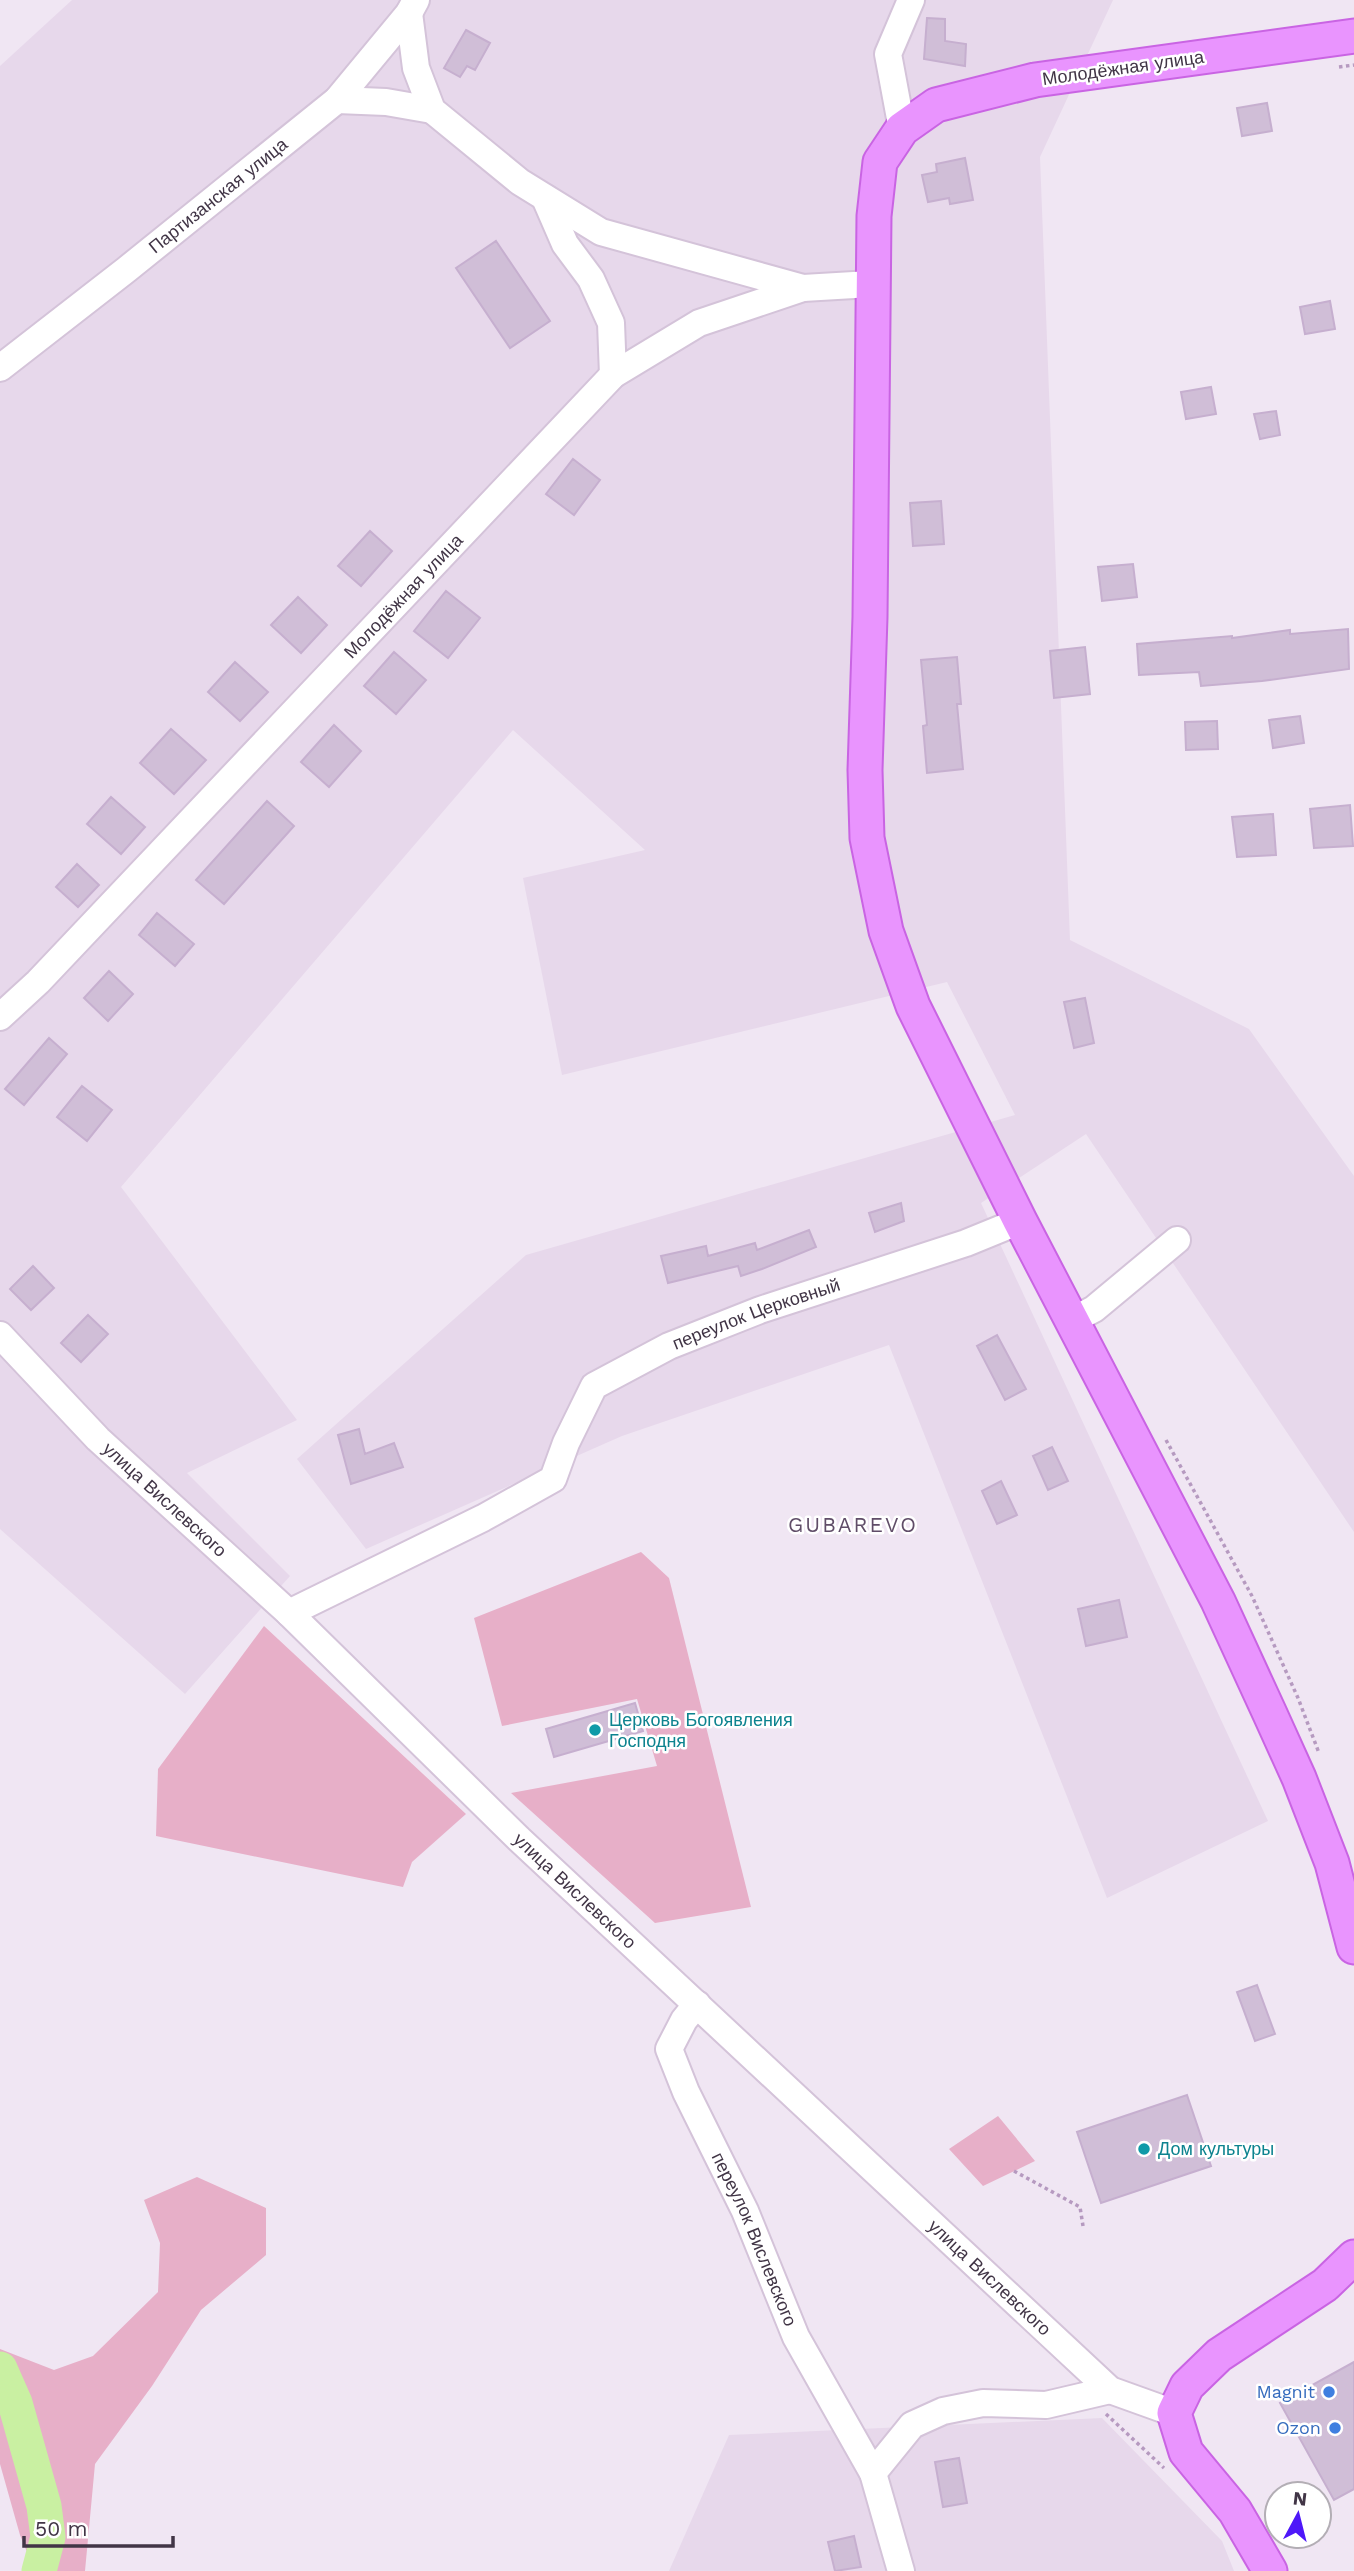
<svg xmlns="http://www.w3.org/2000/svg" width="1354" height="2571" font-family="'Work Sans',sans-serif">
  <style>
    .residential { fill: #e7d8eb }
    .green { fill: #e7afc8 }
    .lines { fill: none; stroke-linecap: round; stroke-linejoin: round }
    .river { stroke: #c9f0a2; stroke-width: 35 }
    .building { fill: #d0bed7; stroke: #c6afcf; stroke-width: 2 }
    .minor-casing { stroke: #d4c3d9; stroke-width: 30 }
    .major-casing { stroke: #c964e3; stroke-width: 37 }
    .path { stroke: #b69ac0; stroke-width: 3.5; stroke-dasharray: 3.5 3.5; stroke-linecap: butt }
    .minor { stroke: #fff; stroke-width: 26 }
    .major { stroke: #e994fe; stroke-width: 33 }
    .culture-dot { fill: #0f9aa8; stroke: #fff; stroke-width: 2.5 }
    .shop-dot { fill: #3f7fe0; stroke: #fff; stroke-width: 2.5 }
    .labels { text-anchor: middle; stroke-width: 5; stroke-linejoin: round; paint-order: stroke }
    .street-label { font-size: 18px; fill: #413546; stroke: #fff }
    .culture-label { font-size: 18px; fill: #0d838f; stroke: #fff; text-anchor: start }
    .shop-label { font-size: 18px; fill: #366cbe; stroke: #fff; text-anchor: end }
    .quarter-label { font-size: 21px; letter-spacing: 2px; fill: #604d68; stroke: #fff }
  </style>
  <rect width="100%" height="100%" fill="#f0e6f3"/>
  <path class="residential" d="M72 0H1113L1040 157 1070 940 1249 1029 1354 1176V1532L1086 1134 981 1203 1268 1821 1107 1898 889 1345 622 1436 366 1549 297 1459 526 1255 1015 1115 947 982 562 1075 523 878 645 850 513 730 121 1187 297 1420 187 1473 290 1576 185 1694 0 1529V66Z
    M1102 2418 1222 2541 1234 2571H669L729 2435Z"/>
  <path class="green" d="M641 1552 669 1578 751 1907 655 1923 511 1793 657 1766 637 1699 502 1726 474 1618Z
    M264 1626 466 1814 412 1862 403 1887 156 1836 158 1769Z
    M998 2116 1035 2161 983 2186 949 2149Z
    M197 2177 266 2208V2255L201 2310 152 2386 95 2464 85 2571H35L20 2535 0 2464V2349L54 2370 93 2356 158 2292 160 2243 144 2200Z"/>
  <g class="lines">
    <path class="river" d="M0 2369 15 2403 44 2506 48 2537 39 2571"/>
  </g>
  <path class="building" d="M927 18 945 19V41L966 44 965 66 924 59Z
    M466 30 490 43 475 70 467 66 460 77 444 68Z
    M1267 103 1272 131 1242 136 1237 108Z
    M965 158 973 200 950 204 949 198 928 202 922 175 937 172 936 164Z
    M496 241 550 321 510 348 456 268Z
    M1330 301 1335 329 1305 334 1300 307Z
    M1211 387 1216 414 1186 419 1181 392Z
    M1276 411 1280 435 1260 439 1254 414Z
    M573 459 600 480 574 515 546 494Z
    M941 501 944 544 913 546 910 503Z
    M370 531 392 551 361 586 338 566Z
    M1133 564 1137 597 1102 601 1098 567Z
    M446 591 480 618 448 658 414 631Z
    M298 597 327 625 301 653 271 625Z
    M1348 629 1349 669 1262 681 1201 686 1199 672 1139 675 1137 644 1232 636V638L1290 630V634Z
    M1085 647 1090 694 1054 698 1050 651Z
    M394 652 426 680 396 714 364 686Z
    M957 657 961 704H957L963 769 927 773 923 726 927 725 921 660Z
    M235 662 268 692 240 721 208 692Z
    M1300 716 1304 743 1273 748 1269 720Z
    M1217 721 1218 749 1186 750 1185 722Z
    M334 725 361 751 329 787 301 762Z
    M171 729 206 760 174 794 140 763Z
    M111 797 145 827 121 854 87 824Z
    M267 801 294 826 224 904 196 880Z
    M1350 805 1353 846 1314 848 1310 809Z
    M1273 814 1276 855 1237 857 1232 817Z
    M77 864 99 885 78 907 56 887Z
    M157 913 194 944 175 966 139 935Z
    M109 971 133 994 108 1021 84 998Z
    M1085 998 1094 1043 1074 1048 1064 1002Z
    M49 1038 67 1054 24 1105 5 1089Z
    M82 1086 112 1110 87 1141 57 1117Z
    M901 1203 904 1221 875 1232 869 1213Z
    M809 1230 816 1247 762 1269 741 1276 738 1266 668 1283 661 1256 706 1246 708 1256 755 1243 757 1250Z
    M33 1266 54 1288 31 1310 10 1289Z
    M88 1315 108 1334 81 1362 61 1343Z
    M997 1335 1026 1389 1005 1400 977 1346Z
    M359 1429 365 1454 394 1443 403 1467 351 1484 338 1435Z
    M1052 1447 1068 1481 1048 1490 1033 1456Z
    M1001 1481 1017 1515 997 1524 982 1491Z
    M1119 1600 1127 1637 1086 1646 1078 1609Z
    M635 1703 643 1731 554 1757 546 1729Z
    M1257 1985 1275 2034 1255 2041 1237 1992Z
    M1187 2095 1211 2166 1101 2203 1077 2132Z
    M1354 2362V2489L1334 2500 1280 2403Z
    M959 2458 967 2503 943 2507 935 2462Z
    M854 2536 861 2567 835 2571 828 2542Z"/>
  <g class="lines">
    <g class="minor-casing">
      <g id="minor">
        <path d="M409 13 416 68 432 110 520 182 601 232 803 288"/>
        <path d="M337 100 386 102 432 110"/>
        <path d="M902 129 888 54 911 0"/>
        <path d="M545 198 565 244 591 279 611 323 613 375"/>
        <path id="s1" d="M0 368 126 270 337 100 409 13 416 0"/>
        <path id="s2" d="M0 1017 38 982 613 375 699 323 803 288 871 284"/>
        <path d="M1071 1321 1094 1309 1177 1240"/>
        <path id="s3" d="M0 1335 98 1439 289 1613 519 1839 1110 2390 1174 2413"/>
        <path id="s4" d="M289 1613 483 1518 553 1479 566 1443 594 1386 669 1346 760 1310 966 1243 1020 1221"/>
        <path id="s5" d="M697 2004 684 2020 669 2049 686 2092 745 2211 796 2337 873 2473"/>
        <path d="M901 2571 873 2473 912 2425 943 2411 983 2403 1046 2405 1110 2390"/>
      </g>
    </g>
    <g class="major-casing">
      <path id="major" d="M1354 36 1035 80 936 105 902 129 880 162 874 216 870 617 865 770 867 838 886 931 913 1006 1020 1221 1218 1601 1270 1714 1299 1778 1332 1863 1354 1947
        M1270 2571 1235 2511 1186 2452 1174 2413 1187 2386 1219 2355 1325 2285 1354 2257"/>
    </g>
    <path class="path" d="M1339 67 1354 65
      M1166 1440 1252 1596 1298 1698 1319 1753
      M1014 2171 1080 2207 1083 2226
      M1106 2414 1164 2468"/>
    <use href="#minor" class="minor"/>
    <use href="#major" class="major"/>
  </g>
  <g class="culture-dot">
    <circle cx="595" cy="1730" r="7"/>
    <circle cx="1144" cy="2149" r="7"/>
  </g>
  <g class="shop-dot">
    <circle cx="1329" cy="2392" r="7"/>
    <circle cx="1335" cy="2428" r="7"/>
  </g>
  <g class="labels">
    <g class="street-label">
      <text transform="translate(1123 68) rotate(-8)" y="6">Молодёжная улица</text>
      <text dy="6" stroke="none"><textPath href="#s1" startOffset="278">Партизанская улица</textPath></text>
      <text dy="6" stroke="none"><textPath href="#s2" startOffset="583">Молодёжная улица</textPath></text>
      <text dy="6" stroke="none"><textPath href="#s4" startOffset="576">переулок Церковный</textPath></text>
      <text dy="6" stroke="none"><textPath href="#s3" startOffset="233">улица Вислевского</textPath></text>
      <text dy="6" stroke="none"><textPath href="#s3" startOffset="800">улица Вислевского</textPath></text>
      <text dy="6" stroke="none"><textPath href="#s5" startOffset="262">переулок Вислевского</textPath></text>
      <text dy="6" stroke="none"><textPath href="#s3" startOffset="1367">улица Вислевского</textPath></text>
    </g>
    <g class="culture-label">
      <text x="609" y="1726">Церковь Богоявления<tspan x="609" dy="21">Господня</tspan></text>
      <text x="1158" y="2155">Дом культуры</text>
    </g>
    <g class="shop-label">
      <text x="1315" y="2398">Magnit</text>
      <text x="1321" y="2434">Ozon</text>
    </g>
    <g class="quarter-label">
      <text x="853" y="1532">GUBAREVO</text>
    </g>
  </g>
  <g transform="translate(1298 2515) rotate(7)"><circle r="33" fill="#ffffff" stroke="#b3aeb5" stroke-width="2"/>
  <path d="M0-5L12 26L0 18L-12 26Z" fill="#4e17f9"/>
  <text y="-10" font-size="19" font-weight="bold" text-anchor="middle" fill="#413546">N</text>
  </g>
  <path d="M24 2536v10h149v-10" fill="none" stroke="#413546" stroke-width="3.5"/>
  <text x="35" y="2536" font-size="21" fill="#413546" stroke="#ffffff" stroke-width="5" paint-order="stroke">50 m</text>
</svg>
